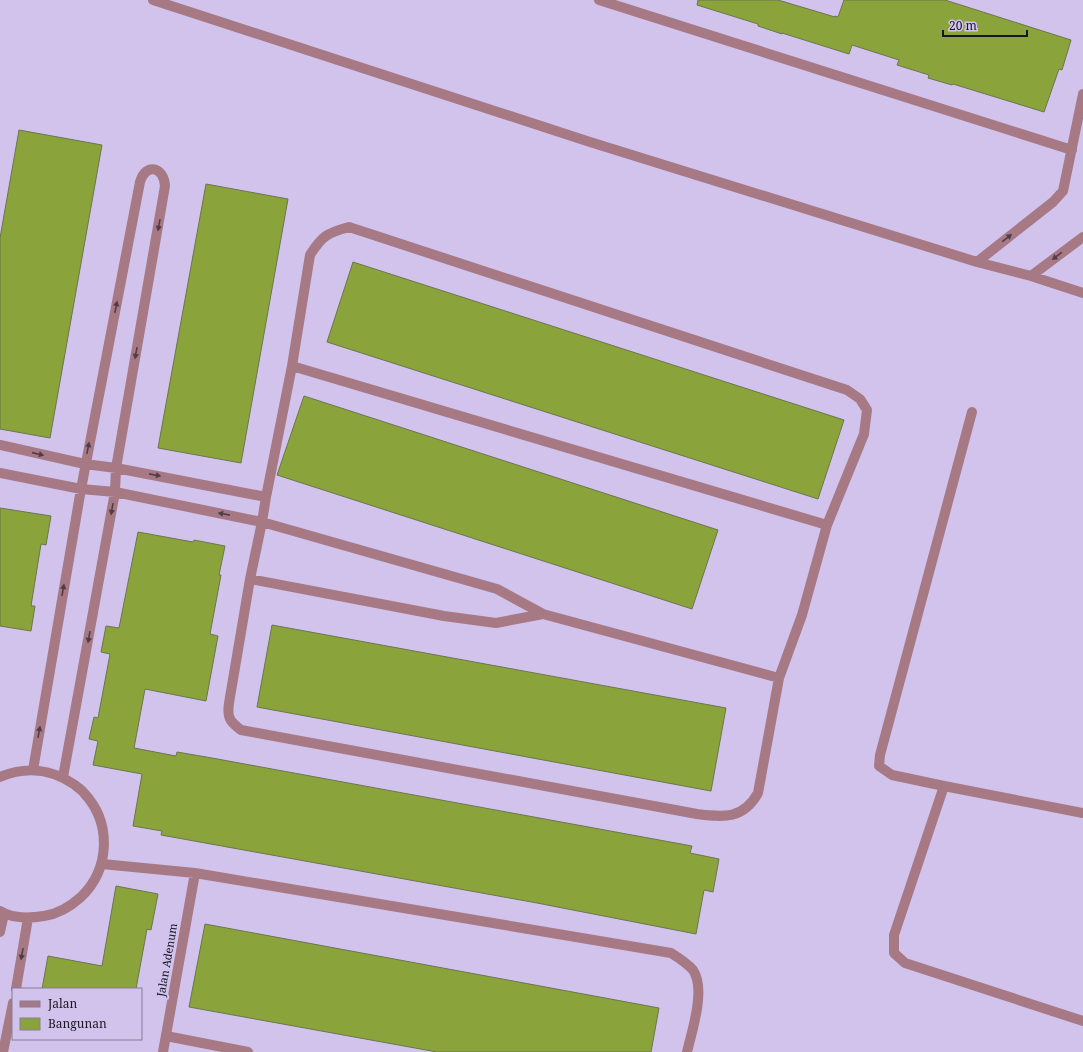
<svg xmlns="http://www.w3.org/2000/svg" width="1083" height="1052" font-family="'Noto Serif',serif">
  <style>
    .building { fill: #8ba33b; stroke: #6b764e }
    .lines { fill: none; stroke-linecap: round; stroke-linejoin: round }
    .street { stroke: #a67985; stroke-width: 10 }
    .oneway { fill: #513c4a }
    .labels { text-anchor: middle; stroke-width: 4; stroke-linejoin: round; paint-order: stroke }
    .street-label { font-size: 11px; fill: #191422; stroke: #d1c3ec }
  </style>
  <rect width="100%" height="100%" fill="#d1c3ec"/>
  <path class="building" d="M698 0H778L835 17V16L838 17 844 0H945L1071 40 1062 70 1059 69 1044 112 953 84 952 85 928 78 929 75 897 65 899 60 852 45 849 54 782 33V34L758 26V24L697 5Z
    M19 130 102 145 50 438 0 429V238Z
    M206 184 288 199 241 463 158 448Z
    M353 262 844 420 818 499 327 342Z
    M304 396 718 530 692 609 277 475Z
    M0 508 51 516 46 545 41 544 31 606H35L31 631 0 626Z
    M138 532 193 542 194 540 225 546 219 575H221L210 634 218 636 206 701 145 689 134 748 176 756 177 752 212 758 692 846 690 853 719 859 713 892 704 890 696 934 537 903 161 835 162 831 133 826 142 774 93 765 98 741 89 739 94 717 98 718 110 654 101 652 106 626 119 628Z
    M272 625 726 708 711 791 257 707Z
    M116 886 158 894 151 930 147 929 136 989H42L48 956 102 966Z
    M205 924 659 1008 651 1052H437L189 1007Z"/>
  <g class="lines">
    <path class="street" d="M153 0 590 142 977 262 1031 276 1083 293
      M599 0 1072 150
      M349 227 847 390 860 399 867 410 864 434 827 525 802 615 779 678 758 793C743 820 723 817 697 814L241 730C229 721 227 717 229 703L250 579 262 522 266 497 292 366 310 255C322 236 327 233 349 227Z
      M977 262 1053 202 1063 191 1083 94
      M1031 276 1083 237
      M292 366 827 525
      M972 412 880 755 879 766 892 775 944 786 1083 813
      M0 445 85 464 116 468 266 497
      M0 473 81 489 115 492 262 522 497 589 543 614 779 678
      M250 579 444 616 496 623 543 614
      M33 770 81 489 140 182C146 162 164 167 165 186L116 468 115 492 63 777
      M0 777C26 766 52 769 75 785 78 788 82 790 84 793 112 823 110 869 81 897 71 906 58 914 44 916 31 918 12 919 0 911
      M944 786 894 935V953L905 963 1083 1021
      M102 864 195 873 671 953C679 958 687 963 693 970 706 989 692 1031 687 1052
      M0 932 4 914
      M16 989 28 918
      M166 1036 248 1052
      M3 1052 13 1003
      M163 1052 195 873"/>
  </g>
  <defs><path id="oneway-solid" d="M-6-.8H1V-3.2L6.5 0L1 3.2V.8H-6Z"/></defs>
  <g class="oneway">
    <use href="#oneway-solid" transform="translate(159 225) rotate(100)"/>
    <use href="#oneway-solid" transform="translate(1007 238) rotate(-38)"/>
    <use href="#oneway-solid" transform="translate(1057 256) rotate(143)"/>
    <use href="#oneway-solid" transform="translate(116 307) rotate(-79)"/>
    <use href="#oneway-solid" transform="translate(136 353) rotate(100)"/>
    <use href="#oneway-solid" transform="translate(88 448) rotate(-79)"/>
    <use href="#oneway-solid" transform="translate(38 454) rotate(13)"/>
    <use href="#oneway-solid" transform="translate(155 475) rotate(11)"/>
    <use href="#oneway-solid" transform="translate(112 509) rotate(100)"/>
    <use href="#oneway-solid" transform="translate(224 514) rotate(-169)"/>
    <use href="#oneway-solid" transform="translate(63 590) rotate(-80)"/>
    <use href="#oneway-solid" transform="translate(89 637) rotate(100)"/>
    <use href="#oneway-solid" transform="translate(39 732) rotate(-80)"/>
    <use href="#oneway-solid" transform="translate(22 954) rotate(100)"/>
  </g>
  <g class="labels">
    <g class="street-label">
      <text transform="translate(167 960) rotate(-80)" y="4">Jalan Adenum</text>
    </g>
  </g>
  <rect x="12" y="988" width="130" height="52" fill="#d1c3ec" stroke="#877d9b"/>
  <rect x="20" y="1001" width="20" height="6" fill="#a67985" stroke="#877d9b"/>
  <text x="48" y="1008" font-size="12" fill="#191422">Jalan</text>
  <rect x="20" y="1018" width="20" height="12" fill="#8ba33b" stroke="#877d9b"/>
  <text x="48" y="1028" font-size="12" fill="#191422">Bangunan</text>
  <path d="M943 30v6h84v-6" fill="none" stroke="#191422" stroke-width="2"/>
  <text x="949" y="30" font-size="12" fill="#191422" stroke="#d1c3ec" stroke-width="3" paint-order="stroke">20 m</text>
</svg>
